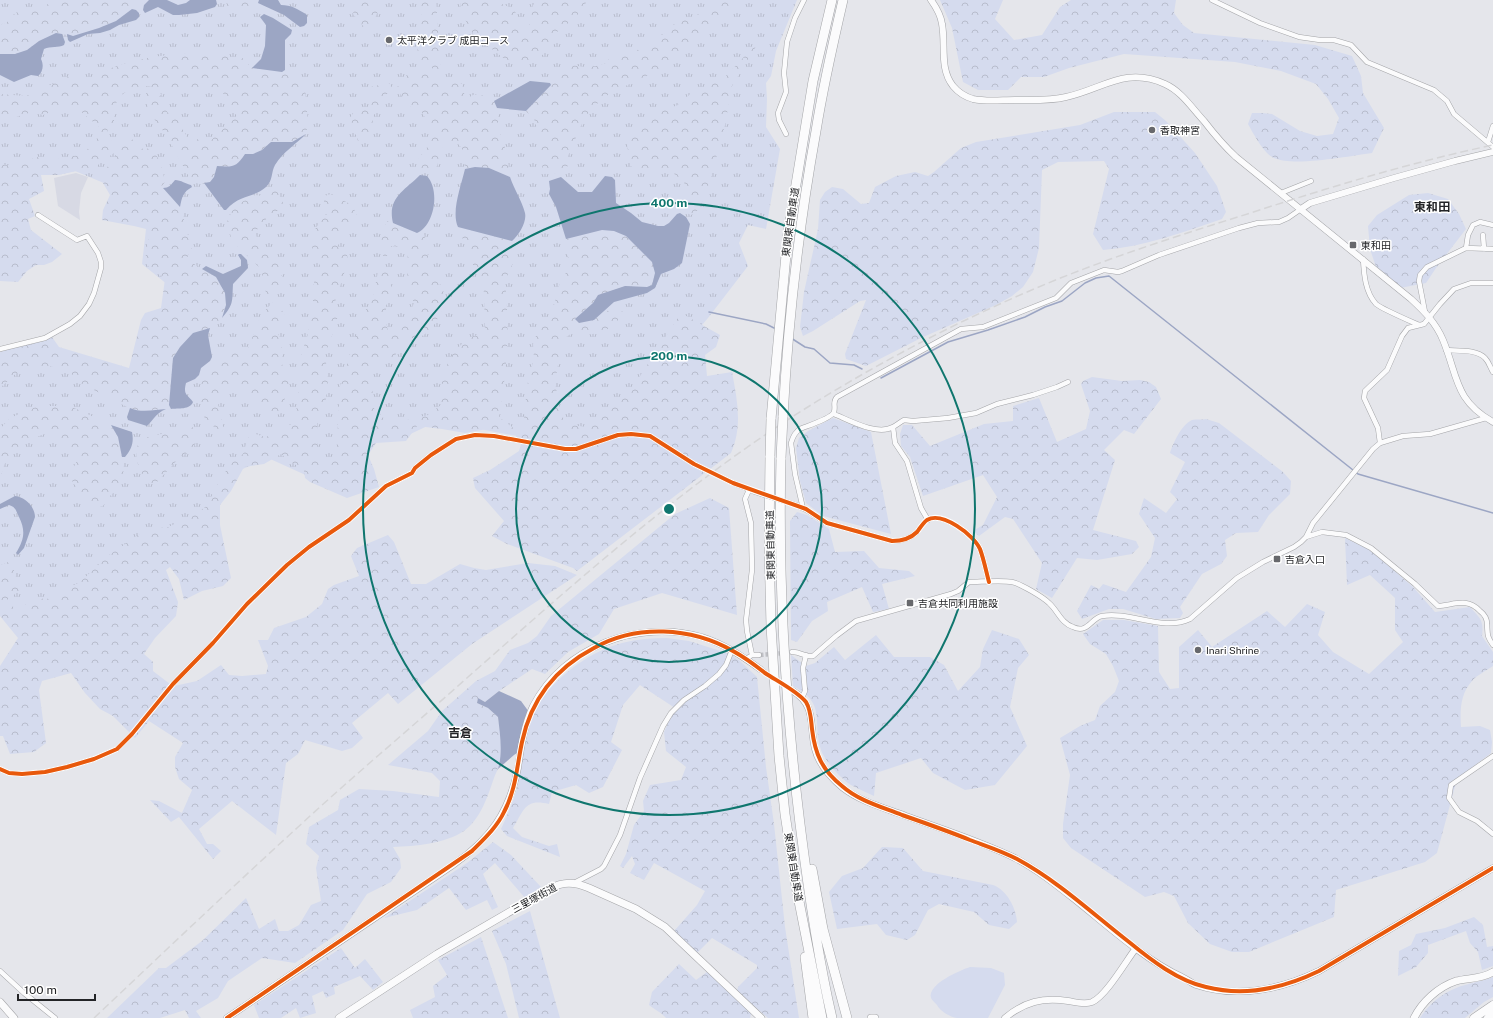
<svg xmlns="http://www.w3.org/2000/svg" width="1493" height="1018" font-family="'Public Sans','Noto Sans JP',sans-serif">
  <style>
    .built { fill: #d7d9e4 }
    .grass { fill: url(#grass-tufts) }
    .forest { fill: url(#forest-crowns) }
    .pitch { fill: #d5dbee }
    .water { fill: #9ca6c4 }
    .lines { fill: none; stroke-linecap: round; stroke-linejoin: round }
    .stream { stroke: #9ca6c4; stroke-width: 1.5 }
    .minor-tunnel { stroke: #bebfc4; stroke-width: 4.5; stroke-dasharray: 4.5 2; stroke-linecap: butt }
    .tertiary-tunnel { stroke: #bebfc4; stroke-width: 6; stroke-dasharray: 6 3; stroke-linecap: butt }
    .minor-casing { stroke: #a4a5a8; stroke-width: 5.5 }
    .tertiary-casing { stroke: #a4a5a8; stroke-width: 7 }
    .primary-casing { stroke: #a4a5a8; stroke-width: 8 }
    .trunk-casing { stroke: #a4a5a8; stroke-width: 9 }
    .motorway-casing { stroke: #a4a5a8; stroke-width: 10 }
    .minor { stroke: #fbfbfc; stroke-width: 4.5 }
    .tertiary { stroke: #fbfbfc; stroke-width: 6 }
    .primary { stroke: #fbfbfc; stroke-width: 7 }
    .trunk { stroke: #fbfbfc; stroke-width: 8 }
    .motorway { stroke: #fbfbfc; stroke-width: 9 }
    .rail { stroke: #d5d5d7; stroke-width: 1.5; stroke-dasharray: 8 4; stroke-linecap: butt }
    .minor-bridge-casing { stroke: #a4a5a8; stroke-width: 5.5; stroke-linecap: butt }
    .motorway-bridge-casing { stroke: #a4a5a8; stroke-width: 10; stroke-linecap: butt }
    .minor-bridge { stroke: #fbfbfc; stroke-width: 4.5 }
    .motorway-bridge { stroke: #fbfbfc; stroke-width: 9 }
    .cycleway-casing { stroke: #fff; stroke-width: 6 }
    .cycleway { stroke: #e8590c; stroke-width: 4 }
    .ring { fill: none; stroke: #0f766e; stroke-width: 2 }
    .poi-dot { fill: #67686c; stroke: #fff; stroke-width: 1.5 }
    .labels { text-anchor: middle; stroke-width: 3; stroke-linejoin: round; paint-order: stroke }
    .poi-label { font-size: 10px; fill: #232427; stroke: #fff; text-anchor: start }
    .street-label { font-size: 10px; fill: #232427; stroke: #fff }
    .quarter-label { font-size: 12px; font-weight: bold; fill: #232427; stroke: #fff }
    .centre { fill: #0f766e; stroke: #fff; stroke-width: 2 }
    .ring-label { font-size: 12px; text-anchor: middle; font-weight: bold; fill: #0f766e; stroke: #fff; stroke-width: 3; stroke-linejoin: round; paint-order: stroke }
  </style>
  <defs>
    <pattern id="grass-tufts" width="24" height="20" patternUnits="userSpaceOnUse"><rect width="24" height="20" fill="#d5dbee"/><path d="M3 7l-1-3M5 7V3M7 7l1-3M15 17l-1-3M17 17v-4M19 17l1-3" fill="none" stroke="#b7bccc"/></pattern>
    <pattern id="forest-crowns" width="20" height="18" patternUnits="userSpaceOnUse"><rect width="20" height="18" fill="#d5dbee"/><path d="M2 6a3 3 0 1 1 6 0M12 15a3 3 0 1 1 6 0" fill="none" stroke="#b7bccc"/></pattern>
  </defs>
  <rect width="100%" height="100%" fill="#e5e6eb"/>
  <path class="built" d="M76 173 88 177 81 193 79 212 80 220 58 206 54 178Z"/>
  <path class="grass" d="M0 0H797L776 51 771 76 766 83 767 99 766 127 780 149 766 229 748 225 739 243 748 266 708 318 626 415 587 430 533 439 438 421 402 438 373 441 310 477 268 458 238 471 217 511 27 618 0 603V352L45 338 59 351 131 373 164 310 168 285 142 264 146 229 111 186 75 171 58 175H6L0 173Z"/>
  <path class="forest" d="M55 0H148L132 9 116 21 99 28 73 36 56 33 39 41 27 50 15 54H0V25L7 22 18 11 41 8Z
    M226 0H259L258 6C246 15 240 10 227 6Z
    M368 0H382L368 37 363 26 353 14 355 5 361 1 367 2Z
    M418 0H436L441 68V70L438 71 423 64 417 55 422 8 418 6Z
    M460 0C476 0 507 0 516 13 518 19 519 26 522 31L529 30 533 5 540 0H587C582 15 569 22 557 32L554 44 538 59 526 64 516 65 502 57 473 34 461 12Z
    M718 0H745L687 52 669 65 609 94 592 108 583 121 568 156V166L557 173 543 174 540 145 535 121 526 111 551 85 563 69 573 65 583 67 596 66 606 63 613 52C619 51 627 54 632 52 652 46 669 29 684 16L690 19 705 10Z
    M940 0H1003L995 19 1014 40 1042 35 1060 7 1071 0H1176L1174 13 1183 25 1194 33 1315 45 1352 56 1361 76 1363 93 1384 128 1372 153C1349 156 1294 167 1274 158 1264 154 1253 133 1248 124L1252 113H1262L1272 114 1300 131 1317 136 1333 134 1339 118 1328 99 1316 84 1281 71 1235 62 1124 54 1069 68 1044 77H1021L1008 90H978L963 82 952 28Z
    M760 40 732 86 725 125 711 177 705 196 698 210 691 215 673 207 685 184C680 179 673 172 667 169 659 166 644 171 634 171L630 164 627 144 646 123 659 112 678 105 689 95 724 78Z
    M212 51 225 53 235 62 242 58 248 61V67L285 72 298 78 305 90 308 123 306 134 292 142H271L262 150 253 154H245C236 168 232 167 217 166L214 177 210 183 199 184 192 181 184 168 167 136 148 111 146 92 151 91 162 94 159 96V100L168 113 177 118 190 143 197 139 206 145 237 116 223 93 170 90 147 86 130 89 120 96 114 107V127L108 128 107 133 109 140 119 144 125 133 144 150 149 148C161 157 162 168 165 182L161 187 183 210 185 231 192 240V250L185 259 216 277 225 293 226 305 222 318 210 328 193 333 173 358 169 405 166 409 150 410H133L78 382 69 371 49 366 21 369 0 388V353L41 342 52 337 59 347 129 368 141 320 145 313 161 308 165 279 149 267 145 260 150 230 134 226 102 220 103 210 110 195 103 183 101 173 117 158 114 153 95 167 58 175H41L44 191 29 199 35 216 28 219 31 230 62 254 52 262 44 265H36L27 271 18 282 0 281V163L9 166 38 157 48 161 83 154 95 141 101 133 98 126 79 110H56L43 115 32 112 10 119H0V94L26 96 68 77 80 78 85 83C94 79 101 72 109 69 143 55 177 54 212 51Z
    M412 71 414 75 418 72 429 73 436 81C444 76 454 79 462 84L465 97 469 98C474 91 484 96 492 98 499 108 500 118 496 130L500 133 501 141 504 142 505 148 503 153C508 163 512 165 504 175L475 167 465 169C464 158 466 150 457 143L446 144 440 149C438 164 439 174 420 173L416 169 418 160 428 146 430 125 421 111 416 113C414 112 398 91 396 88L399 85 405 83 407 80 406 72Z
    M389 83 391 86C388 97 377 104 374 114 370 128 378 132 364 143L358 141 350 118 354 112 362 107 370 108 373 94 370 87Z
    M1114 112H1155L1166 121 1195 153 1217 186 1226 212 1222 219C1183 232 1144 247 1103 250L1093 234 1109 169 1104 161 1058 162 1042 170 1039 248 1033 272 1023 287 1012 296 996 305 921 338 866 366 846 359 845 354 866 300 860 301 813 331 803 336 800 327 804 292 818 229 820 200 825 192 832 187 843 189 861 204 869 203 875 187 896 176 915 172 928 176 934 172 961 148 976 142 1080 125Z
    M271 189 277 190 283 203 282 208 268 217 255 232 258 241 274 257 282 270V287L275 296 269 300 267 298 261 269 232 241 227 222 232 211 240 203 255 195 264 196Z
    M1428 193 1448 199 1459 214 1466 229 1436 268 1426 283 1395 289 1376 267 1370 249 1368 226 1377 215 1409 195Z
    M331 194C345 201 356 204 358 221L340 238 338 246 340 250 347 254 348 261 335 302 339 311 335 328 325 354 328 380 326 399 317 421 318 456 321 464 326 467 336 460 340 386 363 314 372 301 378 272 383 269 388 270 392 290 386 306V321L389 337 400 332 407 320 414 303C407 284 406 273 408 253L401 247 391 246 389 254 384 258C379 243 381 235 387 221L417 233 422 230C429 243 427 256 429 270 431 277 441 283 443 290 448 304 435 329 422 336 418 338 411 338 406 338L391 362C380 360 372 361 365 371L373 393V407L378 413 388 422 407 420 428 415 441 405C439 380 447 352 470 338 475 335 480 334 485 332L484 292 458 227 512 241V265L504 283C507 292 507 301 507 311 509 346 505 382 499 417L516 430H523L527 386 534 358 533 344 537 333 552 313 560 282 567 271 568 259 566 239 602 230 613 231 626 236 652 262 655 273 652 285 647 287 625 286 599 295 593 303 575 319 579 323C584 322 590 322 595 319 608 311 607 307 624 312 611 333 595 337 572 333L562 340 555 383 561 415 568 424 585 427 631 390 681 313 720 335 716 347 705 355 707 376 732 372C737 399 743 426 731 453L577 571 573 568 507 544 492 536 504 521 475 488 473 478 490 470 519 451 521 444 516 438V430L487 429 465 433 442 429 417 426 406 441 376 443 368 455 374 469 379 487 347 498 310 482 305 478 304 471 281 454 264 464 244 467 231 491 220 505V525L231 578 223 586 202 591 184 600 179 579 170 567 166 570 178 602 176 616 155 638 144 654 153 662V671L170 684 144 718 130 733 113 716 100 709 85 693 71 673 42 681 39 690 46 743 34 752 10 754 3 736H0V666L18 638 0 616V565L11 561 20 590 7 600 17 611 34 598 47 599 80 582 109 555 144 531 154 527 166 528 196 514 209 504 213 492 224 475 228 466 243 454 248 438 252 433 265 437 283 432 294 421 297 406 302 351 307 338 313 303V289L315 276 321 271C320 262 316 257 313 250 307 235 318 225 327 214L324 202V196Z
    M275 301 286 316 277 331 282 343V364L289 383 281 413C266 423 249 392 237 385L228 389 218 404 223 425V429L220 431 206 421 201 409V370L220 361 227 354 234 351 245 355C255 335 256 315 275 301Z
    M1092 377 1122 381 1140 380 1149 382 1156 387 1161 399 1134 434 1124 430 1104 450 1115 460 1093 530 1136 541 1139 547 1132 554 1097 560 1077 558 1052 598 1036 589 1042 563 1013 519 1005 517 979 536 973 531 983 525 997 497 983 475 923 496 910 457 901 446 900 434 903 425H912L930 446 984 424 1013 421V406L1039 398 1057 442 1086 429 1090 411 1081 384 1083 381Z
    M38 406H70L111 425 118 437 124 468 121 485 110 496 103 506 96 508 88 506 69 476 79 457 53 431C38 436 18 443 9 456 4 462 2 473 0 480V429L10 418Z
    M833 418 871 432 891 534 823 516 806 503 800 481 796 448 799 438 808 431Z
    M1206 419 1219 423 1283 472 1291 481 1290 494 1269 515 1258 532 1236 533 1225 540 1227 556 1221 564 1202 574 1180 607 1183 613 1180 618 1156 619 1123 609H1109L1082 619 1077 611 1091 585 1099 589 1103 584 1126 592 1151 557 1155 538 1139 514 1144 498 1166 513 1177 499 1170 492 1185 462 1170 453C1173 443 1182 424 1192 420 1196 419 1202 420 1206 419Z
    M195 427 200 437 190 452 181 456 156 483 149 484C141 477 134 458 137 447 138 444 141 441 143 438 160 435 177 429 195 427Z
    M710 498 729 508 737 615 662 593 614 609 599 634 568 652 545 674 532 669 499 691 485 702 478 698 477 703 488 708 498 717C500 731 503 746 501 760 500 766 496 772 494 778 488 795 481 819 464 831 444 844 416 846 393 847L400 859 401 868 391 882 367 894 343 930 295 963 262 958 228 981 218 998 196 1011 201 1018H189L185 1010 160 1018H107L159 968H166L202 941 246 898 259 929 275 919 279 931H288L299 925 311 905 321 901 316 868 319 856 306 844 309 827 338 810 340 800 359 789 393 791 439 797 440 781 432 773 388 765 428 731 442 711 476 681 495 671 510 650 528 643 537 636 551 616 675 514Z
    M797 512 807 515 829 529 835 552 864 551 879 568 909 571 915 576 882 584 889 609 873 612 862 587 827 602 828 611 812 621 797 642 791 640 790 521Z
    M388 535 394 542 411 584H426L460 564 474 568 486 570 528 563 555 566 577 575 472 644 398 704 388 693 352 723 363 738 352 748 342 751 305 740 298 754 286 763 276 835 232 801 199 829 207 844H213L221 851 213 859 179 817 171 822 150 800 159 801 182 813 192 790 179 779 175 767V757L183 743 149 721 135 738 133 736 174 686 197 681 221 665 229 675 242 676 266 674 268 666 258 640H268L274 628 306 617 322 604 328 589 334 585 359 576 351 556 357 548Z
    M1345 538 1370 550 1413 587 1435 612 1470 607C1480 618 1484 620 1482 636L1493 652V666C1486 671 1477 675 1472 681 1460 694 1460 711 1461 727L1480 726 1490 730 1492 742 1491 753 1457 779 1437 853 1425 862 1336 890 1334 917 1249 952H1232L1210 944 1188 923 1174 896 1164 892 1145 897 1071 848 1063 838V824L1070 775 1060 738 1080 726 1095 720 1100 706 1115 692 1119 681 1113 666 1106 654 1090 644 1083 634 1103 620H1124L1158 626 1159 672 1170 689 1179 688V647L1198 630 1212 647 1267 611 1285 627 1307 604 1325 612 1318 635 1333 652 1369 674 1403 642 1395 630V598L1370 575 1347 585Z
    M992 630 1019 639 1029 655 1018 668 1010 707 1027 746 995 785 965 790 933 773 921 758 876 773 874 796C866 792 858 789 851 785 841 779 825 761 821 750 812 722 827 703 793 686L791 655 806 666 815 663 834 647 845 660 876 635 894 657H930L944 665 958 691 980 667 983 649Z
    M667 638 689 641 730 654 740 661 757 677 766 767 774 824 785 927 799 1018H768L737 991 738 987 757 968V965L712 938 697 953 676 934 675 930 697 905 705 891 654 863 644 880 630 873 635 864 632 856 623 868 620 866 626 854 634 825 644 811 643 801 650 785 681 780 686 767 666 751 664 732 675 708 640 685 623 705 611 742 622 750 603 787 589 793 576 785 552 792 549 804C525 798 524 810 513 828L522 837 549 846 557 844 560 857 507 836 501 829C507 816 513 802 517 789 522 765 524 740 532 717 546 683 587 652 622 643 637 639 652 638 667 638Z
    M493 842 511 855 541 887 525 898 495 863 483 874 498 907 492 910 487 900 466 910 449 888 417 910 384 918 467 863Z
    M882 847 903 848 923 871 993 885C1007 890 1016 908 1017 922L1009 929 989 925 974 912 939 904 928 910 915 935 907 940 886 935 877 924 837 929 829 892 842 876 863 868Z
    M530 911 560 1018H519L506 964 492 931Z
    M1474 917 1483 925 1487 947 1493 946V966L1482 970 1478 952 1470 943 1466 931 1428 945V953L1416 967 1398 976 1399 951 1411 945 1416 934 1445 928Z
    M481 937 508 1018H413L410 1010 435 997 433 986 447 975 438 960Z
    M341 948 355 968 365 959 383 982 373 990 360 976 334 987 335 994 326 998 323 991 312 996 316 1013 300 1018 296 1008 281 1018H259L254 1005Z
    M679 964 696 980 707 972 749 1010 751 1014 750 1018H666C661 1012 655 1010 649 1005L652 992Z
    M1493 977V997L1484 1002 1465 1018H1420C1429 1004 1441 994 1456 988 1468 983 1481 982 1493 977Z"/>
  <path class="pitch" d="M970 967 991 968 1004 973 1005 985 988 1018C978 1018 967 1018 957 1018 950 1017 940 1011 937 1005 935 1003 932 1000 931 998 927 984 961 970 970 967Z"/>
  <path class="water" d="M149 0H167L178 5 186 3 190 0H216L217 4 215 7 197 13 179 15H173L158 7 145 13 143 10 144 5Z
    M259 0H278L281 5C291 5 298 9 307 15V23L304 26 300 27 284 15 258 3Z
    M132 9 136 10 139 13V17L136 20 119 25 110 30 100 33 88 34 70 42 68 40 67 34 73 36 99 28 116 21Z
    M264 14 273 18 292 30 291 34 285 40V70L282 72 252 68 261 59 265 46 266 25 260 17Z
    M56 33 62 34 65 42 64 45C58 48 51 46 44 49L41 59C44 65 43 72 38 76L31 75 14 82 0 75V54H15L27 50 39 41Z
    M530 81 550 83 551 85 526 111 497 108 494 101Z
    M306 134C296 144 283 152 275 165 271 172 273 181 266 187 254 198 240 194 226 210H224L204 183 210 182 214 177 217 166C232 167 236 168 245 154H253L262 150 271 142H292Z
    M475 167 489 168 510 177C514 189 522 201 525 213 527 222 519 235 512 241L458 227C451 212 461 186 465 169Z
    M420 175 427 176C440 190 435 225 417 233L393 223C387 198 404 191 420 175Z
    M605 176 612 177 615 180 616 203 631 213 642 222 658 226H664L669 223 677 214 680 213 686 217 690 224 682 263 674 269 661 274 655 288 647 293 614 302 594 320 579 323 575 319 593 303 598 295 625 286 647 287 652 285 655 273 652 262 626 236 614 231 602 230 566 239 556 207 549 194 550 189 549 181 561 177 578 192H592Z
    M175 180C181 180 186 184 191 185L192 187C183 192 182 197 180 207L163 188C169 188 171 185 175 180Z
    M239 254H241L247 260 248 268 233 284C232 302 234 304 222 318L226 305 225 293 216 277 202 269 206 266 223 274 241 266V260L238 255Z
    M210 328 208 335 212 357 210 361 201 368 199 375 195 379 186 383C183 395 187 394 193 402 190 410 178 408 171 409L169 405 173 358 180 347 193 333Z
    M130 408C140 413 155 410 166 409 155 414 155 418 147 426L128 420 127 417Z
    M111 425 132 432C134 442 132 449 125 457H122L118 437Z
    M15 496C25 497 35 507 35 517L24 548 18 555 16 553C24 540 26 531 19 517 16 511 16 507 9 505L0 509V504Z
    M499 691 521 701 529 712 517 753 514 755 498 769C503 753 500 734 498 717L488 708 477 703 478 698 485 702Z"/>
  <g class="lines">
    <path class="stream" d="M709 312 766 324 776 329
      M791 338 805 347 814 349 830 363 854 365 862 369
      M881 378 948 342 988 330 1025 317 1045 307 1062 301 1085 283 1096 278 1109 276 1358 474 1493 513"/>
    <path class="minor-tunnel" d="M759 655 785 653"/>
    <path class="tertiary-tunnel" d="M760 669 788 688"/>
    <g class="minor-casing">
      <path id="minor" d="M1212 0 1260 23 1299 37 1320 40H1334L1351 45 1367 62 1434 90 1447 101 1454 114 1493 147
        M786 134 779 120 778 113 786 92 784 73 787 42 795 18 804 0
        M1488 142 1493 126
        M1281 193 1311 181
        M1483 235 1484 249
        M1466 248 1468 235 1473 225 1480 222 1493 225
        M1363 259C1364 274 1365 292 1376 304 1382 309 1410 321 1419 325
        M1425 312 1419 281 1420 275 1427 267 1466 248 1493 249
        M0 349 45 338 70 324 80 316 89 304 94 293 101 268V262L98 253 87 236 77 240 38 215
        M1446 350C1457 351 1477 349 1485 358 1489 362 1490 367 1493 372
        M834 414C849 420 877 436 893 427 897 425 900 422 904 420L913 421 948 418 976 413 997 404 1033 395 1057 387 1068 382
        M893 427 895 443 907 461 921 508 928 520
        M1380 443 1378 428 1364 398 1365 391 1387 370 1402 336 1408 328 1424 324 1440 304 1454 289 1471 283H1493
        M733 483 751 490
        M749 490 745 499 751 523 752 570 746 620 747 631 752 655
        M800 507C810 510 817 518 827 523L892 541C901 541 910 539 917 532 920 528 923 523 927 520 942 511 974 535 980 549 984 560 986 571 989 582
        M801 507 802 504 795 474 791 443C793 436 795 432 800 429 807 426 832 418 834 412 836 406 832 402 837 397L961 329 983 327 1056 298 1071 283 1104 270 1118 272 1122 271 1159 255 1239 228 1258 223 1279 222 1288 218 1301 209
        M1306 537 1322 532 1346 535 1371 548 1415 584 1438 606C1454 605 1467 597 1480 611 1484 614 1487 618 1487 624 1488 634 1486 635 1493 645
        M792 652C799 651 806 658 813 656L836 636 856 621 951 594 958 591 969 582C980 582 1002 580 1012 582 1021 584 1043 597 1049 603 1058 611 1061 623 1073 627 1088 634 1091 618 1102 616 1131 611 1162 632 1190 619L1237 578 1263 562 1294 547 1301 542 1306 537 1313 523 1373 449 1380 443 1403 436 1430 434 1486 418
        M746 659 752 655H759
        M802 698 805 691 803 668 806 655
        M1493 756 1451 785 1449 798 1459 812 1477 821 1493 834
        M0 769 9 773 22 774 45 772 67 767 94 759 117 749 132 734 173 684 213 643 247 604 287 565 309 547 349 520 386 486 412 473 415 468 431 455 456 439 475 435 494 436 565 449H576L618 435 631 434 650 436 694 464
        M574 883 601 869 604 866 620 835 640 778 663 726 671 713 684 700 705 686 719 674 726 665 732 650
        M0 971 24 993 55 1018"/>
    </g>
    <g class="tertiary-casing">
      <path id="tertiary" d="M931 0C936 7 941 16 942 24 946 45 939 68 953 86 958 92 966 97 973 99 987 102 1001 100 1015 100 1032 100 1050 101 1066 97 1103 89 1125 66 1165 84 1181 91 1192 108 1204 121 1214 134 1224 146 1236 157L1411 299C1424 311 1436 323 1443 340 1458 376 1454 400 1493 422
        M1301 209 1310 203 1394 178 1455 161 1493 152
        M793 691C817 706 809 726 815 749 819 765 831 778 843 788 861 802 885 808 906 816 942 829 980 841 1015 858 1036 869 1055 884 1074 899 1108 926 1142 958 1182 977 1187 979 1191 983 1196 985 1237 999 1282 989 1319 971L1493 868
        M227 1018 453 865C490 839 509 813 518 768 521 747 524 725 533 706 564 646 639 619 702 637 724 644 742 656 760 669
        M1005 1018C1024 1002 1043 997 1068 1001 1075 1002 1084 1005 1092 1002 1106 996 1126 961 1136 948"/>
    </g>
    <g class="primary-casing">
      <path id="primary" d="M0 1002 14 1018
        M339 1018 437 954 549 889C564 881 574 882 589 888L636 909 665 927 761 1018
        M871 1018H875
        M1414 1018C1422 1002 1438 987 1456 981 1468 978 1482 979 1493 972"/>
    </g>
    <g class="trunk-casing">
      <path id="trunk" d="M1474 1018 1493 1005
        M1488 1018 1493 1014"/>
    </g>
    <g class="motorway-casing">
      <path id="motorway" d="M783 417C788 321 799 225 816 131 823 87 833 43 843 0
        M771 419 788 233 813 81 832 0
        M770 456 769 545 771 626 779 756 785 814 796 886 822 1018
        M781 458C778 580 785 702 800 824 808 888 817 954 832 1018
        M812 869 823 929 847 1018
        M805 957 813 1018"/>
    </g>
    <use href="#minor" class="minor"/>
    <use href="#tertiary" class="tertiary"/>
    <use href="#primary" class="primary"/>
    <use href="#trunk" class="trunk"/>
    <use href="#motorway" class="motorway"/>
    <path class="rail" d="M94 1018C162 954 229 890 297 828 353 776 411 728 468 677 577 581 687 482 811 405 890 356 972 314 1058 279 1118 255 1180 235 1241 216 1324 189 1408 163 1493 145"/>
    <g class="minor-bridge-casing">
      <path id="minor-bridge" d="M694 464 733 483
        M752 491 799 506"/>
    </g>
    <g class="motorway-bridge-casing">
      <path id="motorway-bridge" d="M770 456 771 419
        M781 458 783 417"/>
    </g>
    <use href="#minor-bridge" class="minor-bridge"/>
    <use href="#motorway-bridge" class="motorway-bridge"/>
    <g class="cycleway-casing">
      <path id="cycleway" d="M0 769 9 773 22 774 45 772 67 767 94 759 117 749 132 734 173 684 213 643 247 604 287 565 309 547 349 520 386 486 412 473 415 468 431 455 456 439 475 435 494 436 565 449H576L618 435 631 434 650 436 694 464 733 483 806 509 827 523 892 541C901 541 910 539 917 532 920 528 923 523 927 520 942 511 974 535 980 549 984 560 986 571 989 582
        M227 1018 472 851C484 839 497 827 504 812 516 790 517 765 522 742 531 699 556 668 594 648 636 624 691 627 733 651 744 657 755 665 765 673 777 681 797 691 806 702 811 710 811 720 812 729 815 754 822 770 842 786 859 801 882 807 902 815 925 823 948 831 970 840 986 846 1002 851 1017 859 1058 881 1093 914 1129 942 1151 960 1178 981 1206 987 1245 997 1284 988 1319 971L1493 868"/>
    </g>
    <use href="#cycleway" class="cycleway"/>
  </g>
  <g class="ring">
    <circle cx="669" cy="509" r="153"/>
    <circle cx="669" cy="509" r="306"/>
  </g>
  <g class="poi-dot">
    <circle cx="389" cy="40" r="4"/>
    <circle cx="1152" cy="130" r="4"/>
    <rect x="1349" y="241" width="8" height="8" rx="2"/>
    <rect x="1273" y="555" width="8" height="8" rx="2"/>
    <rect x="906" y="599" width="8" height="8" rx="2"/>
    <circle cx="1198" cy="650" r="4"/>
  </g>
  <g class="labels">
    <g class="poi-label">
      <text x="397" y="44">太平洋クラブ 成田コース</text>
      <text x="1160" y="134">香取神宮</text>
      <text x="1361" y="249">東和田</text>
      <text x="1285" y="563">吉倉入口</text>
      <text x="918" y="607">吉倉共同利用施設</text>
      <text x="1206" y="654">Inari Shrine</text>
    </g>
    <g class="street-label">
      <text transform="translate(790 222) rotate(-82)" y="4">東関東自動車道</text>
      <text transform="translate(770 545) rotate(-91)" y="4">東関東自動車道</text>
      <text transform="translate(794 867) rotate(81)" y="4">東関東自動車道</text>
      <text transform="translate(534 898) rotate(-29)" y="4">三里塚街道</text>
    </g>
    <g class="quarter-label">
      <text x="1432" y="211">東和田</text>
      <text x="460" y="737">吉倉</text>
    </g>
  </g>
  <circle cx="669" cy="509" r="6" class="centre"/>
  <g class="ring-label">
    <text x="669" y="207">400 m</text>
    <text x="669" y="360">200 m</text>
  </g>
  <path d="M18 994v6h77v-6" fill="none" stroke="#232427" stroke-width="2"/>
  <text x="24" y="994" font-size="12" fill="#232427" stroke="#ffffff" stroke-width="3" paint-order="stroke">100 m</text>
</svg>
